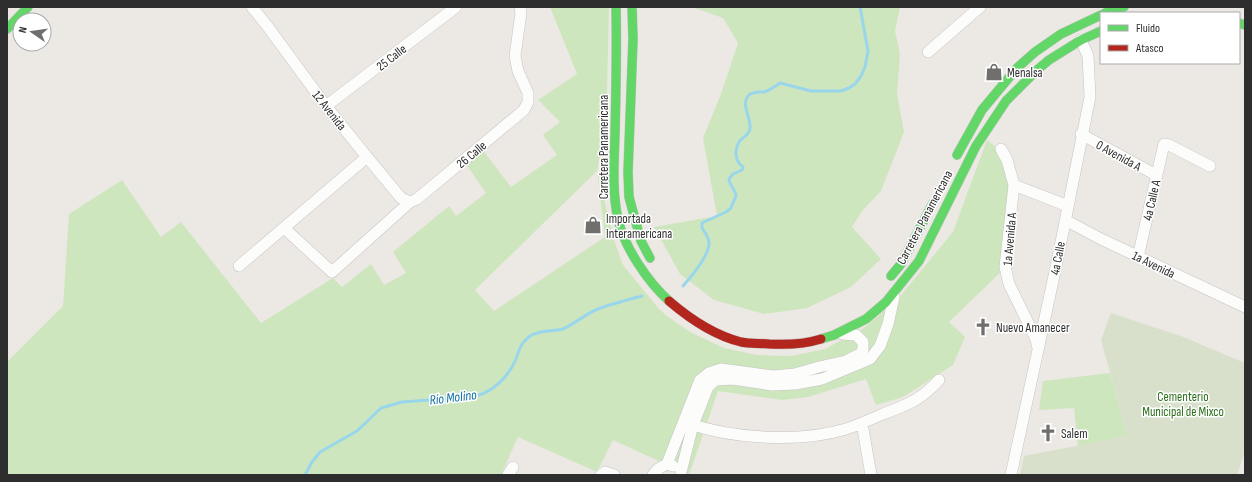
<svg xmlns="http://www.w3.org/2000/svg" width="1252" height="482" font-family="'Sofia Sans Condensed',sans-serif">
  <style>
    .green { fill: #cee6be; fill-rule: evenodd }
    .cemetery { fill: #d8e0cc }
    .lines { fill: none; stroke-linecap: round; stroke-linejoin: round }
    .stream { stroke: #99d6ec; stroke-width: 3 }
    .street-casing { stroke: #c5c4c5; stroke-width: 12 }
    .fast-casing { stroke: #c5c4c5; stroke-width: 10 }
    .jam-casing { stroke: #c5c4c5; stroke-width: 10 }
    .street { stroke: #fcfcfb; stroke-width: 11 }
    .fast { stroke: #63d668; stroke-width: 9 }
    .jam { stroke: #b3261e; stroke-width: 9 }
    .labels { text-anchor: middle; stroke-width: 3; stroke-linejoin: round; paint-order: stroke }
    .street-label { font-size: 13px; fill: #2e2e2e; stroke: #fff }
    .poi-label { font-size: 13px; fill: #2e2e2e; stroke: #fff; text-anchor: start }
    .park-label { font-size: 13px; fill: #2c6e1b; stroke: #fff }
    .water-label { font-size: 14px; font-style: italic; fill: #0d6fa3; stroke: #fff }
  </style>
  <rect width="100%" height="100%" fill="#ece8e4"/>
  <path class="green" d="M550 7H609L606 129 597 171 615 243 623 265 659 309 667 316 690 332 724 348 757 355 792 356 825 349 864 328 897 300 953 232 987 140 1004 154 1010 183 1005 268 949 322 965 337 953 365 903 397 876 405 866 379 808 397 782 400 718 391 689 475 613 440 597 472 518 437 501 475H7V362L63 306 69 214 122 180 161 237 181 222 261 323 333 278 342 287 371 264 384 285 406 273 393 252 449 206 456 216 486 193 466 164 482 149 511 187 557 155 543 135 560 122 538 100 577 74ZM597 171 605 237 494 311 475 290Z
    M692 7H900L895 31 900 54 897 94 904 132 881 191 863 210 852 227 881 259 851 287 807 308 764 314 714 300 680 274 654 227 717 216 703 138 721 94 738 43 723 18Z
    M1110 373 1128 436 1078 446 1074 408 1039 410 1043 381Z"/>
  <path class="cemetery" d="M1111 313 1181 336 1245 363V450L1237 475H1020L1024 456 1128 436 1101 340Z"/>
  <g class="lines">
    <path class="stream" d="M683 286C691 277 710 255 709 242 708 236 705 233 702 228V223L726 212 731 208C732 203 736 199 736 195 735 189 729 185 729 179L733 174 742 170 743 167C735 161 734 151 739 142 742 137 750 135 750 128 751 117 740 104 749 95 753 91 759 92 764 92 769 91 775 86 780 83L811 91H841L849 88 855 84 861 76 865 67 868 51 860 7
      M305 475 312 462 320 452 357 431 381 408 402 402 472 397C492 393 508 378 516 359 520 348 520 344 530 336 540 329 552 332 563 329 575 324 585 314 598 309 611 304 627 300 642 296"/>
    <g class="street-casing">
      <path id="street" d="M252 7 268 27 326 106 367 157 401 198 410 202 417 199 524 110 528 102V93L518 71 515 56 521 13 520 7
        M928 52 980 7
        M326 106 456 7
        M1081 134 1156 175
        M1001 149 1007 160 1014 185 1005 267 1009 284 1036 339 1038 348
        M1014 185 1068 206
        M1065 220 1101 239 1245 307
        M284 228 332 272 410 202
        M1138 257 1164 144 1169 145 1210 166
        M239 266 367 157
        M687 423C733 439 800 443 846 429 859 425 871 419 883 414 907 405 921 400 939 380
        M862 423 871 475
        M667 464 700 380 709 373 721 369 773 376 795 374 819 367 846 361 860 354 863 350V342L856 335 842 334
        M681 472 693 425 708 387 715 380 733 379 772 385 795 384 822 379 870 359 880 346 888 324 894 297
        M508 475 513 467
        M601 475 605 472 614 475
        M653 475C656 469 661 467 667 464L673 466
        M1011 475 1057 262 1090 97 1088 56 1081 40"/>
    </g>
    <g class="fast-casing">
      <path id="fast" d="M616 7C617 50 616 92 615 135 614 163 612 192 618 219 624 247 648 282 669 301
        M632 7 633 39 628 172 629 197 641 241 650 258
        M1105 13 1124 7
        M1239 23 1245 25
        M7 29 28 7
        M957 155 982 110 1017 68 1035 52 1061 34 1101 15
        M891 276 901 264 933 203
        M821 339 834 335 866 319 886 302 919 261 976 146 1006 101 1037 70 1049 60 1081 40 1101 31"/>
    </g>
    <g class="jam-casing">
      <path id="jam" d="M669 301C690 319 713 335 741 342 750 344 760 343 769 344 786 345 805 344 821 339"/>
    </g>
    <use href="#street" class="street"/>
    <use href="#fast" class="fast"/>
    <use href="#jam" class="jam"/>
  </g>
  <defs>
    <g id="shop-bare" transform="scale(1.38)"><path d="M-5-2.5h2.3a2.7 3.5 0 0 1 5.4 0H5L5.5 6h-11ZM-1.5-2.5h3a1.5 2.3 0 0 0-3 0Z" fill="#706f6e" stroke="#fff" stroke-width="2.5" paint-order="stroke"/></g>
    <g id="church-bare" transform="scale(1.38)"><path d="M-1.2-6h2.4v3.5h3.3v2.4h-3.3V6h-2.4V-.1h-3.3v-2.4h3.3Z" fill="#706f6e" stroke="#fff" stroke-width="2.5" paint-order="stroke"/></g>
  </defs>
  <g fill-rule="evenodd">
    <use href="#shop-bare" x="994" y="72"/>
    <use href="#shop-bare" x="593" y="225"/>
    <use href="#church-bare" x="983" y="327"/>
    <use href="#church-bare" x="1048" y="433"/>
  </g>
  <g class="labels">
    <g class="street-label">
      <text transform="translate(391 57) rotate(-38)" y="5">25 Calle</text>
      <text transform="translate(330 110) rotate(52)" y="5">12 Avenida</text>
      <text transform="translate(603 147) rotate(-90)" y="5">Carretera Panamericana</text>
      <text transform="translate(471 154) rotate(-40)" y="5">26 Calle</text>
      <text transform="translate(1119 155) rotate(29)" y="5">0 Avenida A</text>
      <text transform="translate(1151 200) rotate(-77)" y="5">4a Calle A</text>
      <text transform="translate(924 217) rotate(-62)" y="5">Carretera Panamericana</text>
      <text transform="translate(1009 239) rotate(-85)" y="5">1a Avenida A</text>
      <text transform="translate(1057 258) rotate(-79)" y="5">4a Calle</text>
      <text transform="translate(1154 264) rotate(26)" y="5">1a Avenida</text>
    </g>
    <g class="poi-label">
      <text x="1007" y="77">Menalsa</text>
      <text x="606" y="223">Importada<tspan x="606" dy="15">Interamericana</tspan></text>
      <text x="996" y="332">Nuevo Amanecer</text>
      <text x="1061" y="438">Salem</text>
    </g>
    <g class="park-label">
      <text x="1183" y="401">Cementerio<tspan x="1183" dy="15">Municipal de Mixco</tspan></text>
    </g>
    <g class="water-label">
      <text transform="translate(453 397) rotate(-7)" y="5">Río Molino</text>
    </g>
  </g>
  <rect width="1252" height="482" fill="none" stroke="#2e2e2e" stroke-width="16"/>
  <rect x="1100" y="12" width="140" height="52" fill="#ffffff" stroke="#ababab"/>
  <rect x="1108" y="25" width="20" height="6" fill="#63d668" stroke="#ababab"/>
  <text x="1136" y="32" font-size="12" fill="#2e2e2e">Fluido</text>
  <rect x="1108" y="45" width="20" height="6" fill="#b3261e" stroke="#ababab"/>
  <text x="1136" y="52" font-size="12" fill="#2e2e2e">Atasco</text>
  <g transform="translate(32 32) rotate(283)"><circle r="19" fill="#ffffff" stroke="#ababab"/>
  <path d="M0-3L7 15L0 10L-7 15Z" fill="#706f6e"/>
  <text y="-6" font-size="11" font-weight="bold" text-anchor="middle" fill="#2e2e2e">N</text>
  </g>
</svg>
